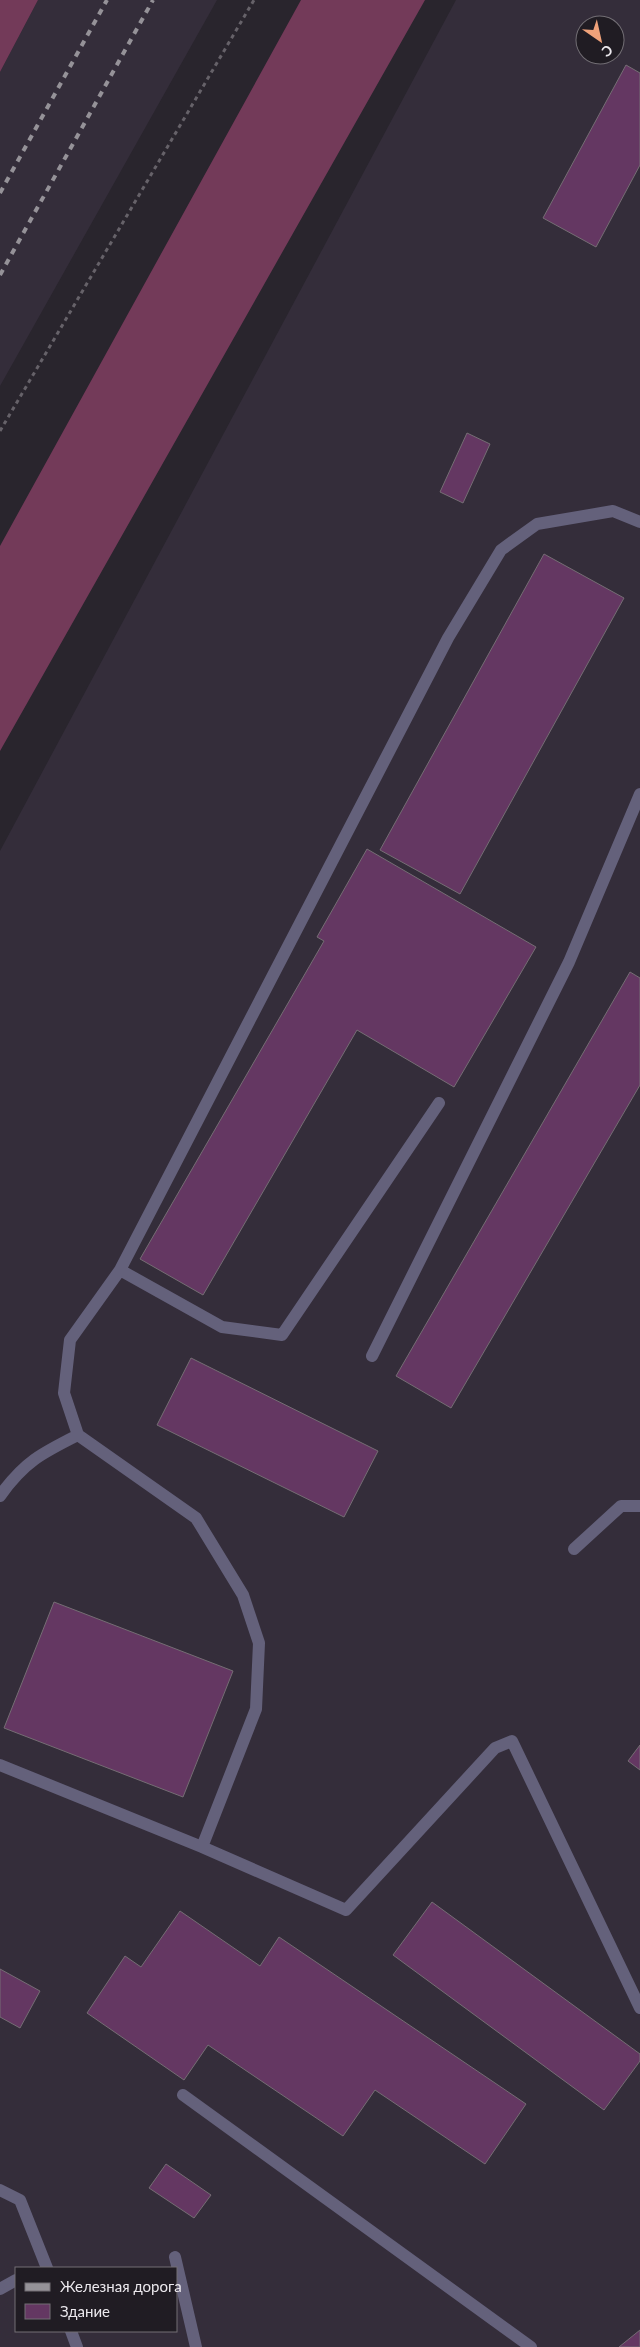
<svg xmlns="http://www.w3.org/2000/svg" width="640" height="2347" font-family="Lato,sans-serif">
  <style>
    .built { fill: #342d3a; fill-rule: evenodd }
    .forest { fill: #733a59 }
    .building { fill: #643762; stroke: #756d74 }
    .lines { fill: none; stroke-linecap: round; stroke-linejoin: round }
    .path { stroke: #666269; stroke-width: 3; stroke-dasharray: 4 4; stroke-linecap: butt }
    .lane { stroke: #64617b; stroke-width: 12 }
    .rail { stroke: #959298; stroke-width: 4; stroke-dasharray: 6 6; stroke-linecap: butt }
  </style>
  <rect width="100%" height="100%" fill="#29252d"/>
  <path class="built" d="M38 0H217L0 386V72Z
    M456 0H640V2347H0V851ZM585 25H615V55H585ZM16 2268H176V2331H16Z"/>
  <path class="forest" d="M0 0H38L0 72Z
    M301 0H425L0 751V546Z"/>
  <path class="building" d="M626 65 640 73V165L596 247 543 218Z
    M467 433 490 444 463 503 440 492Z
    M544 554 624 598 460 894 380 850Z
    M367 849 536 947 454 1087 357 1030 203 1295 140 1259 324 941 317 937Z
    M630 972 640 978V1085L451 1408 396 1376Z
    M191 1358 378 1451 344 1517 157 1425Z
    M54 1602 233 1671 183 1797 4 1728Z
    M640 1745V1770L628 1761Z
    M432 1902 640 2054V2061L604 2110 393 1955Z
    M180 1911 260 1966 279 1937 526 2104 485 2164 375 2090 343 2136 208 2045 184 2080 87 2013 125 1956 141 1967Z
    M0 1969 40 1991 20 2028 0 2017Z
    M166 2164 211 2195 194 2218 149 2188Z
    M640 2330V2347H619Z"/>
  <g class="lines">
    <path class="path" d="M0 431 254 0"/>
    <path class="lane" d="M120 1270 222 1327 282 1335 439 1103
      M372 1356 569 962 640 794
      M78 1435 196 1518 243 1595 259 1643 256 1709 202 1847
      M0 1496C24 1462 42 1453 78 1435L64 1393 70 1340 120 1270 448 638 501 550 537 524 613 511 640 522
      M574 1549 621 1506H640
      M0 1765 202 1847 346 1910 495 1748 512 1741 640 2008
      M183 2095 531 2347
      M0 2190 20 2200 47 2268
      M175 2257 196 2347
      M0 2289 16 2280
      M71 2331 77 2347"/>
    <path class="rail" d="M0 193 107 0
      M0 275 153 0"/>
  </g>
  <rect x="15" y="2267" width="162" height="65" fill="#201c23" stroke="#726e74"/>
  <rect x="25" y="2283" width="25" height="8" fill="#959298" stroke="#726e74"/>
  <text x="60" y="2292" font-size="15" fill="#ece9ee">Железная дорога</text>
  <rect x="25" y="2304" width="25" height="15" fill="#643762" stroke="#726e74"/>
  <text x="60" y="2317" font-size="15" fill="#ece9ee">Здание</text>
  <g transform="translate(600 40) rotate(146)"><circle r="24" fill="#201c23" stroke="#726e74"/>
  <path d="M0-4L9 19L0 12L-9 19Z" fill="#f0a27a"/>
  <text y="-8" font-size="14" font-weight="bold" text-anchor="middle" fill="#ece9ee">С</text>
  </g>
</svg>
